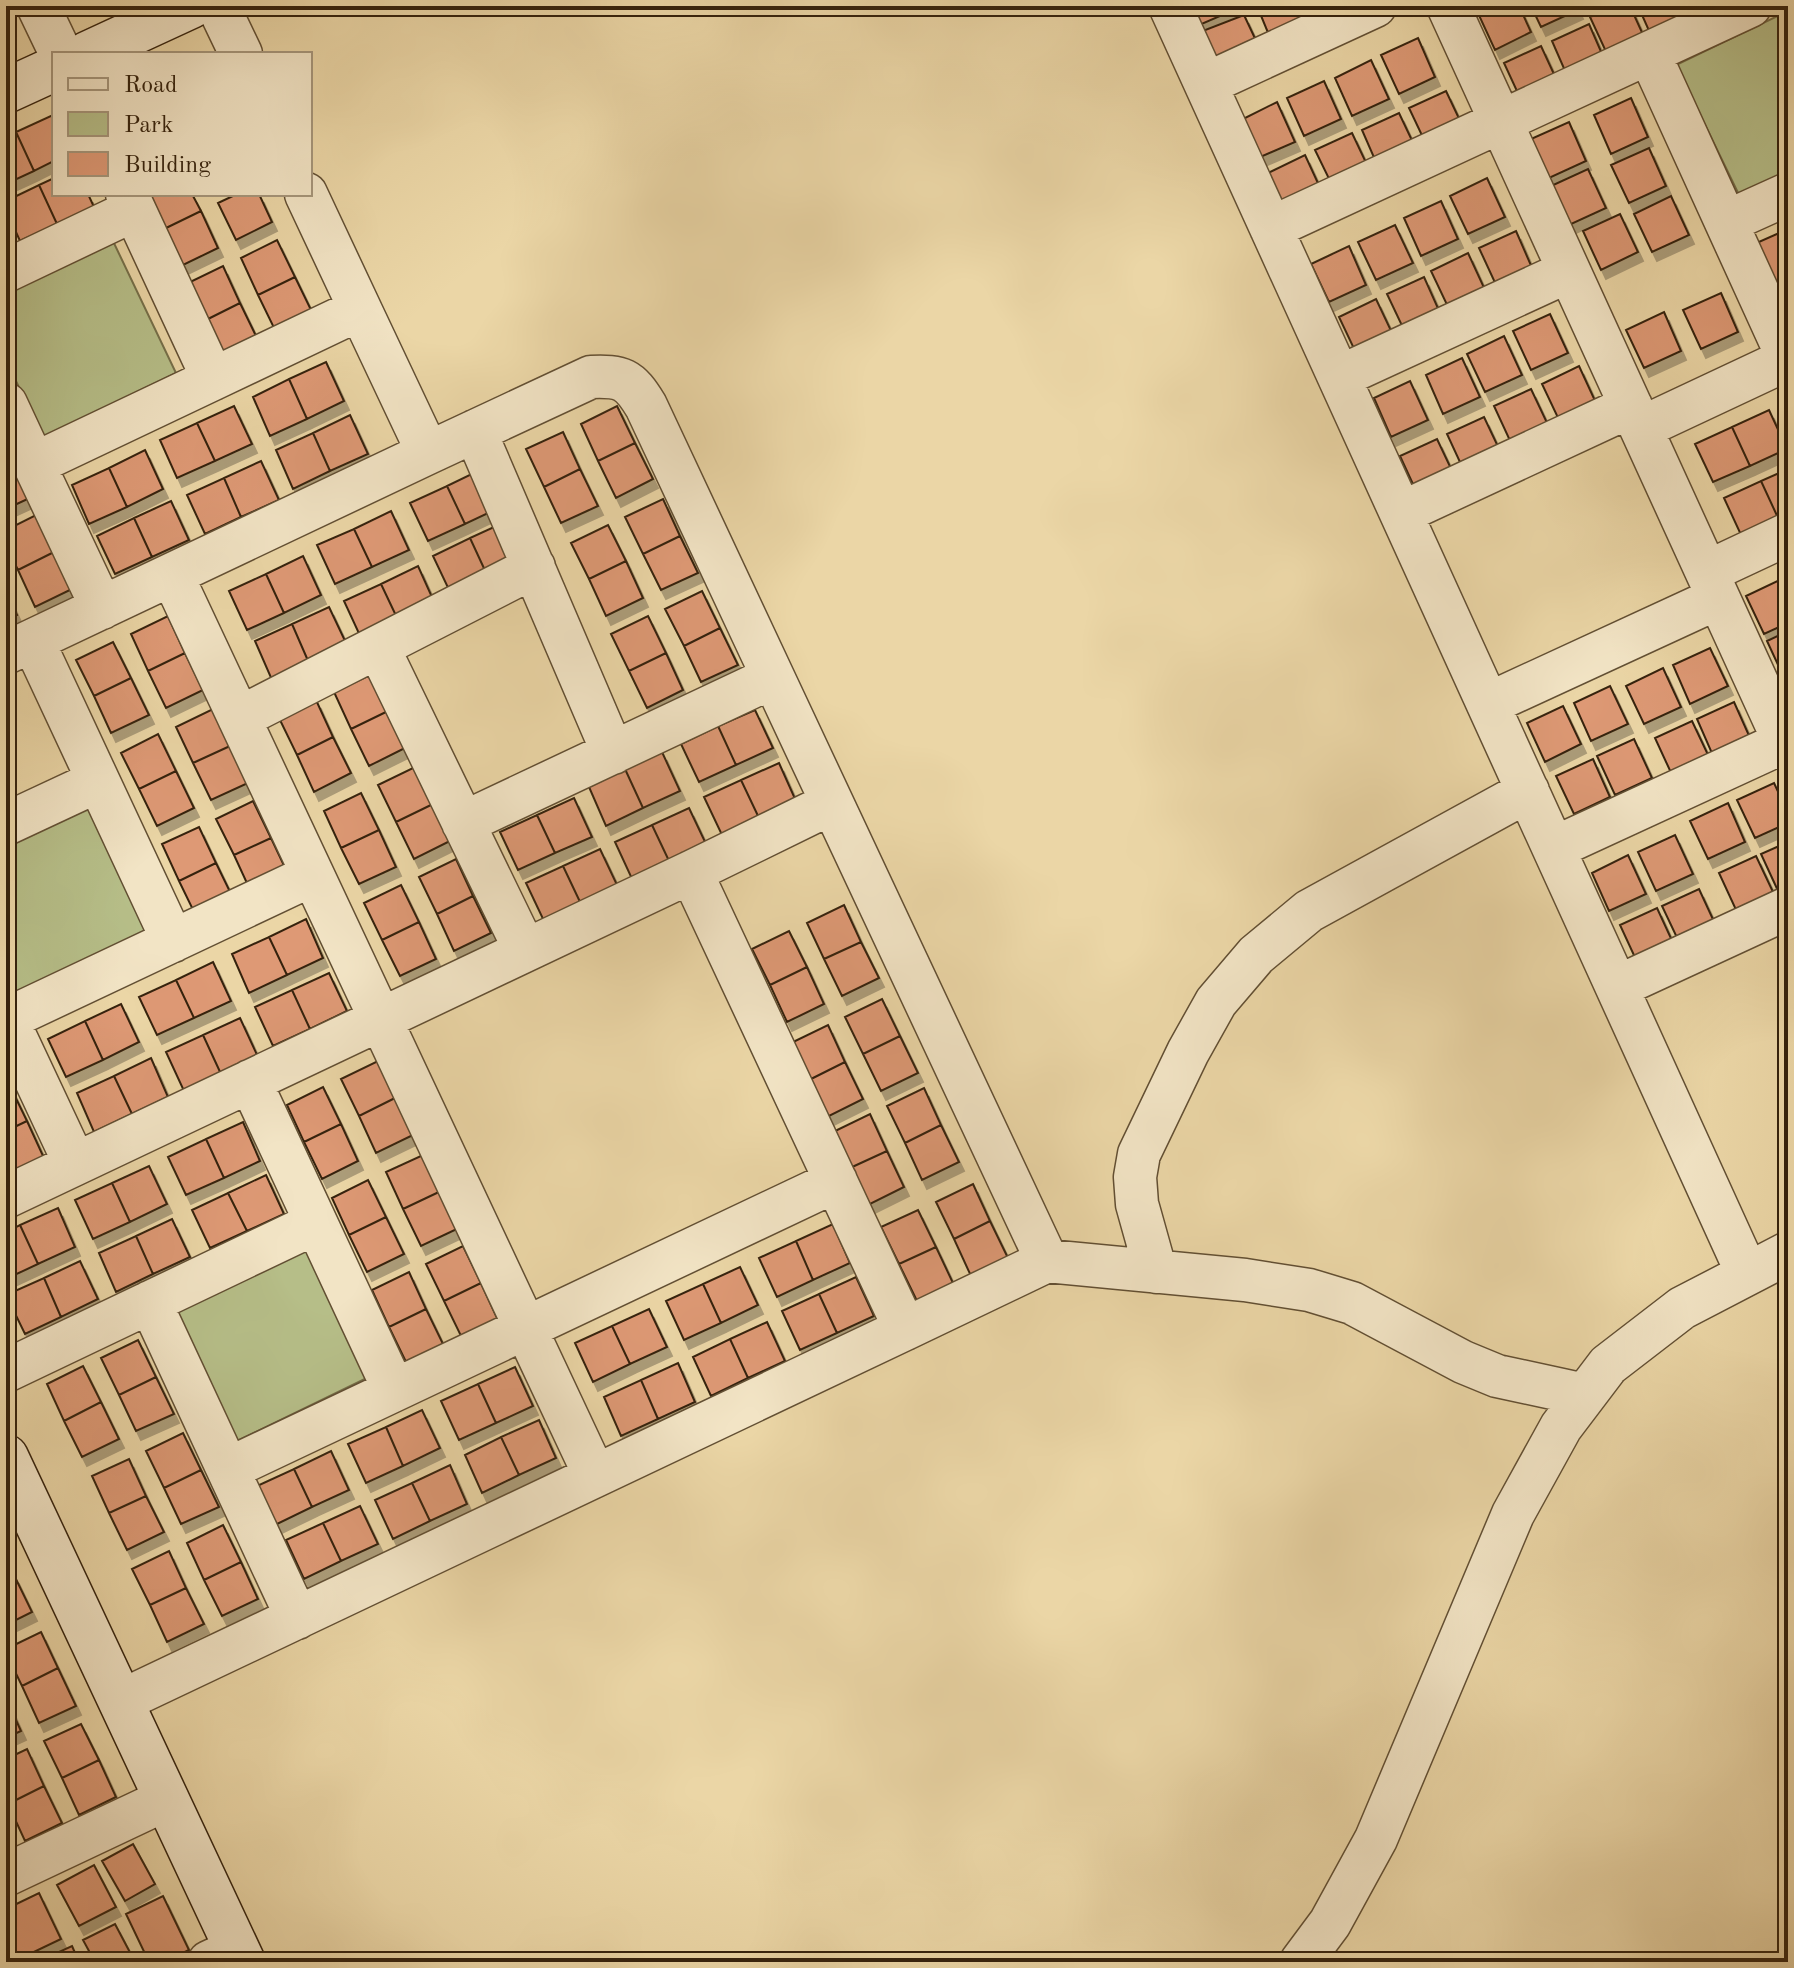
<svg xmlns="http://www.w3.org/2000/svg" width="1794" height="1968" font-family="'Old Standard TT',serif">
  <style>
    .green { fill: #b6be88; stroke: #76704a; stroke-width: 2 }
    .building { fill: #de9975; stroke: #35220d; stroke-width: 2; filter: url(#shadow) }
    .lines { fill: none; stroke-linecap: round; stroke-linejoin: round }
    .street-casing { stroke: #624f33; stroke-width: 45 }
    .secondary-casing { stroke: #35220d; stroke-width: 47 }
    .street { stroke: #f2e4c5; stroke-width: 42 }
    .secondary { stroke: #f2e4c5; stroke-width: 44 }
  </style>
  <defs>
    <filter id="shadow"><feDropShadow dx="5" dy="9" stdDeviation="0" flood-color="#0004"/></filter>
  </defs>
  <rect width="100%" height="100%" fill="#ebd6a6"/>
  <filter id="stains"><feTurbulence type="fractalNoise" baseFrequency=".0025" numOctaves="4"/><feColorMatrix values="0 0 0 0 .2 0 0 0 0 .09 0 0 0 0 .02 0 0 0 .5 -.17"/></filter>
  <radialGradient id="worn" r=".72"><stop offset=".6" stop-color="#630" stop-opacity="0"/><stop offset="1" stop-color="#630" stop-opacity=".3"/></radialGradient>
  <path class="green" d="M1788 11V176L1741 199 1676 65Z
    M112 239 176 373 43 438 6 360V290Z
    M85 800 150 934 16 999 6 978V839Z
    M306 1242 371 1376 237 1441 173 1307Z"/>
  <path class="building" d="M1188 6H1240L1241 7 1197 26Z
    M1257 6H1308L1315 21 1271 40Z
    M1488 6H1519L1531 32 1495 50 1477 11Z
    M1531 6H1576L1578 10 1541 27Z
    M1615 6H1630L1645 39 1608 56 1590 17Z
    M1638 6H1682L1687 16 1650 33Z
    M1244 15 1260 49 1216 68 1200 32Z
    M1589 24 1606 63 1569 80 1552 41Z
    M1418 38 1435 77 1399 94 1381 55Z
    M1541 46 1559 85 1522 102 1504 63Z
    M1371 60 1389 99 1352 116 1335 78Z
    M1324 81 1341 119 1304 136 1287 98Z
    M1446 91 1464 129 1427 146 1409 108Z
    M1631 98 1648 137 1611 154 1594 115Z
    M1277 102 1295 142 1258 158 1241 120Z
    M1399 113 1417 151 1379 169 1362 130Z
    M53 115 54 161 34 171 16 132Z
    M1569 122 1586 161 1549 178 1531 139Z
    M16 132 34 171 6 184V137Z
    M1352 133 1370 171 1334 189 1315 150Z
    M1649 148 1666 186 1629 203 1611 165Z
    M1305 155 1323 194 1285 211 1268 173Z
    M1588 169 1606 208 1569 225 1551 186Z
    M54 178V194H88L94 207 57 224 39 185Z
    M1487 178 1505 217 1468 234 1450 196Z
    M39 185 57 224 20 241 6 210V201Z
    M147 194H192L201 211 164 229Z
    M237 194H259L272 222 236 240 218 203Z
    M1671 196 1689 235 1652 252 1634 214Z
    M1441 201 1458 239 1421 256 1404 218Z
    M201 211 218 248 181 266 164 229Z
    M1620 214 1638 252 1601 270 1583 231Z
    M1395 225 1413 263 1376 280 1358 242Z
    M1788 229V276L1770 284 1752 245Z
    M1516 231 1533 270 1497 287 1479 248Z
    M277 240 295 277 258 295 241 258Z
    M1349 246 1366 285 1329 302 1311 264Z
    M1468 253 1486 292 1449 309 1431 271Z
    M223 266 240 303 204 321 186 284Z
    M295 277 313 314 276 332 258 295Z
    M1424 277 1441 315 1405 332 1387 294Z
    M1721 293 1738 332 1701 349 1683 310Z
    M1376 299 1394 337 1357 355 1339 317Z
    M240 303 258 340 221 357 204 321Z
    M1664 312 1681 351 1644 368 1626 330Z
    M1550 314 1568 353 1531 370 1513 331Z
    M1504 336 1522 375 1485 392 1467 354Z
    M1462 358 1480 397 1443 414 1426 375Z
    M326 362 344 401 307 419 289 379Z
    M1579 366 1597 405 1560 422 1542 384Z
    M289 379 307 419 270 436 253 397Z
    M1410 381 1428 420 1391 437 1374 398Z
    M1531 389 1549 427 1512 445 1494 406Z
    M234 406 252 444 215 461 197 423Z
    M617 406 635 443 598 461 581 424Z
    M1769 410 1787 449 1750 466 1732 427Z
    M350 415 368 454 330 471 313 433Z
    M1484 417 1502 455 1465 473 1447 434Z
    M197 423 215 461 177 478 160 440Z
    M1732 427 1750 466 1713 482 1695 444Z
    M563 432 580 469 544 487 526 449Z
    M313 433 330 471 293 489 276 450Z
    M1437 439 1455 477 1418 495 1400 456Z
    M635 443 653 479 616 498 598 461Z
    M145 450 163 489 127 507 109 468Z
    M14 460 32 497 6 509V464Z
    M261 461 279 500 241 517 224 478Z
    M109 468 127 507 89 524 72 485Z
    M484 468 501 507 465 524 447 486Z
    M580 469 598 506 561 523 544 487Z
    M1788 469V516L1779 520 1761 481Z
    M224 478 241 517 205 534 187 495Z
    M1761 481 1779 520 1742 537 1724 498Z
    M447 486 465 524 428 541 410 503Z
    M663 499 680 536 643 554 625 517Z
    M171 501 189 540 152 557 134 518Z
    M391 511 409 550 372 567 354 529Z
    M36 515 54 552 18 570 6 546V530Z
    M134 518 152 557 115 574 97 536Z
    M507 521 525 560 488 577 470 538Z
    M608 525 626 561 589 579 571 543Z
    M354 529 372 567 335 584 317 545Z
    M680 536 698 573 661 590 643 554Z
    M470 538 488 577 451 594 433 556Z
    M54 552 72 589 35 607 18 570Z
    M303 556 321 595 284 613 266 574Z
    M626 561 643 598 606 616 589 579Z
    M418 566 436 606 399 622 381 584Z
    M266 574 284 613 247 630 229 591Z
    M1784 578 1788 588V623L1764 634 1746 596Z
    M381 584 399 622 362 640 344 601Z
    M6 591 17 615 6 620Z
    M702 591 720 628 684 646 665 609Z
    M329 607 347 645 309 663 292 624Z
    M168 616 185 653 148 671 131 634Z
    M648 616 666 653 629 671 611 634Z
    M292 624 309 663 272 680 255 641Z
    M720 628 738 665 701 682 684 646Z
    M1788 631V678L1785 680 1767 641Z
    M113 642 131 678 94 696 76 660Z
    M1710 648 1728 686 1690 704 1673 665Z
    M185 653 203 690 166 708 148 671Z
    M666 653 683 690 647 708 629 671Z
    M1663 668 1681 707 1644 724 1626 686Z
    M370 675 388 711 351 729 334 692Z
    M131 678 149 715 111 733 94 696Z
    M1610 686 1628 724 1591 741 1574 703Z
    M316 700 333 737 297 755 279 718Z
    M1734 702 1751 740 1714 758 1697 719Z
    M1563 706 1581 744 1545 762 1527 723Z
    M213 709 230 746 193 763 176 727Z
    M755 710 773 748 736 765 718 726Z
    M388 711 405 748 369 766 351 729Z
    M1692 721 1710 759 1673 777 1655 738Z
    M718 726 736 765 699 782 681 744Z
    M158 734 176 771 139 789 121 753Z
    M333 737 351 773 314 792 297 755Z
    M1634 739 1652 778 1615 795 1597 756Z
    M230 746 248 783 211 800 193 763Z
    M662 752 680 791 643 808 625 769Z
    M1593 759 1610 797 1574 814 1556 776Z
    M779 763 796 801 759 818 741 780Z
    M415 767 433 804 396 822 378 785Z
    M625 769 643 808 606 826 589 787Z
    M176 771 194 808 157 826 139 789Z
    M741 780 759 818 722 835 704 797Z
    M1774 783 1788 813V823L1755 838 1737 800Z
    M361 793 379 830 341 848 324 811Z
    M574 798 592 837 555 853 537 815Z
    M253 801 271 838 234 855 216 819Z
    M1728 803 1745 842 1708 859 1690 821Z
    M433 804 450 841 414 859 396 822Z
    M689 808 707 846 670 863 652 825Z
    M537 815 555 853 518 870 500 832Z
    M652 825 670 863 633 881 615 842Z
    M199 827 216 863 179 881 162 844Z
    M379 830 396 867 359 884 341 848Z
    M1675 835 1693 874 1656 891 1638 852Z
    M271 838 288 874 251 892 234 855Z
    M1788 842V888L1779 893 1761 854Z
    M600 849 618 887 581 904 563 866Z
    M1628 855 1646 894 1609 911 1592 873Z
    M1756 856 1774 894 1737 912 1719 873Z
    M456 859 473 896 437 914 419 877Z
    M216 863 234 900 197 918 179 881Z
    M563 866 581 904 544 921 526 883Z
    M401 885 419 922 382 940 364 903Z
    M1699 889 1717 928 1680 944 1662 906Z
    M473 896 491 933 454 951 437 914Z
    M844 905 861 942 824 959 807 923Z
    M1657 908 1675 947 1638 964 1620 925Z
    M306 919 323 958 287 975 269 937Z
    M419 922 436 959 400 976 382 940Z
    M789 931 807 967 770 985 752 949Z
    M269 937 287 975 249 993 232 954Z
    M861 942 879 978 842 996 824 959Z
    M213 962 231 1001 194 1018 176 980Z
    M807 967 824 1004 787 1022 770 985Z
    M329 973 347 1011 310 1029 292 990Z
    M176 980 194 1018 157 1035 139 997Z
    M292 990 310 1029 273 1046 255 1007Z
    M882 999 900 1036 863 1054 845 1017Z
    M121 1004 139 1042 103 1060 85 1021Z
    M240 1018 258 1057 221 1074 203 1035Z
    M85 1021 103 1060 66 1077 48 1039Z
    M828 1025 845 1062 809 1080 791 1043Z
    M203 1035 221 1074 184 1091 166 1052Z
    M900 1036 918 1073 881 1091 863 1054Z
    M151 1058 168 1097 132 1114 114 1076Z
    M378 1061 395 1098 359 1116 341 1079Z
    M845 1062 863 1099 827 1117 809 1080Z
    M114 1076 132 1114 94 1132 77 1093Z
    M9 1084 27 1121 6 1131V1085Z
    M323 1087 341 1124 304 1142 287 1105Z
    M924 1088 941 1125 905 1143 887 1106Z
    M395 1098 413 1135 376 1153 359 1116Z
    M870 1114 887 1151 850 1168 833 1132Z
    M27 1121 44 1158 7 1175 6 1131Z
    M243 1122 260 1161 224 1178 206 1139Z
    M341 1124 358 1161 322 1179 304 1142Z
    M941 1125 959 1162 922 1180 905 1143Z
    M206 1139 224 1178 186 1195 168 1157Z
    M887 1151 904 1187 868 1205 850 1168Z
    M423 1155 441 1191 403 1209 386 1172Z
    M149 1166 167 1204 130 1222 112 1183Z
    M266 1175 284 1214 247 1231 228 1193Z
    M368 1180 386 1217 349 1235 332 1198Z
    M112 1183 130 1222 93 1239 75 1200Z
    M973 1184 990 1221 954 1239 936 1202Z
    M441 1191 459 1228 421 1246 403 1209Z
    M228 1193 247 1231 210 1248 192 1210Z
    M58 1208 75 1247 38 1264 20 1225Z
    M918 1210 936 1247 899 1264 881 1227Z
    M386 1217 404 1254 367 1272 349 1235Z
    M172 1219 190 1257 153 1274 136 1236Z
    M990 1221 1008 1258 971 1276 954 1239Z
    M833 1224 850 1263 813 1280 796 1241Z
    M20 1225 38 1264 6 1279V1232Z
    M136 1236 153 1274 116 1292 99 1253Z
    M796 1241 813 1280 777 1297 759 1258Z
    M463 1246 481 1283 444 1301 426 1264Z
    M936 1247 953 1283 917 1301 899 1264Z
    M80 1261 98 1299 61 1317 44 1278Z
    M740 1267 758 1305 721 1323 703 1284Z
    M409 1272 426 1309 389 1327 372 1290Z
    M856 1277 874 1316 837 1333 819 1294Z
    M44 1278 61 1317 25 1334 6 1295Z
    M481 1283 498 1320 462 1338 444 1301Z
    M703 1284 721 1323 684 1340 666 1301Z
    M819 1294 837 1333 800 1350 782 1311Z
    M426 1309 444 1346 407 1364 389 1327Z
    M649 1309 667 1347 630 1364 612 1326Z
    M767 1322 785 1361 748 1378 730 1339Z
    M612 1326 630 1364 593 1382 575 1343Z
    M730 1339 748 1378 711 1396 693 1357Z
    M138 1340 156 1377 119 1395 101 1358Z
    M678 1363 695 1402 658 1419 641 1380Z
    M83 1366 101 1402 64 1421 47 1384Z
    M515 1367 533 1406 496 1423 478 1384Z
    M156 1377 174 1414 136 1431 119 1395Z
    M641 1380 658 1419 621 1436 604 1397Z
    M478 1384 496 1423 459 1440 441 1401Z
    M101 1402 119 1439 82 1457 64 1421Z
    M422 1410 440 1448 403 1466 386 1427Z
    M539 1420 556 1458 519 1475 501 1437Z
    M386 1427 403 1466 366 1483 348 1444Z
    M183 1433 201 1470 164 1488 146 1451Z
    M501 1437 519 1475 482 1493 465 1455Z
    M331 1451 349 1490 312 1507 294 1469Z
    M129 1459 146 1496 109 1513 92 1476Z
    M450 1465 467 1504 430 1521 412 1483Z
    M294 1469 312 1507 275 1525 257 1486Z
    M201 1470 219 1507 181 1524 164 1488Z
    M412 1483 430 1521 393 1539 375 1500Z
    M146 1496 164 1532 127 1550 109 1513Z
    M360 1506 378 1544 341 1561 323 1523Z
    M323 1523 341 1561 304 1579 286 1540Z
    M223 1525 241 1562 204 1580 187 1543Z
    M169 1551 186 1588 150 1605 132 1569Z
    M241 1562 258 1599 222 1616 204 1580Z
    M14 1575 32 1612 6 1625V1579Z
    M186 1588 204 1624 167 1642 150 1605Z
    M41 1632 58 1668 22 1686 6 1653V1649Z
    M58 1668 76 1706 39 1723 22 1686Z
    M6 1698 21 1731 6 1738Z
    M81 1724 99 1760 62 1778 44 1741Z
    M27 1749 44 1786 8 1804 6 1801V1759Z
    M99 1760 116 1797 79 1815 62 1778Z
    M44 1786 62 1823 25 1841 8 1804Z
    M133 1844 155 1884 125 1901 102 1861Z
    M94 1865 116 1907 79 1926 57 1885Z
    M39 1893 61 1939 13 1962H6V1909Z
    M163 1896 189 1950 164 1962H149L126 1914Z
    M115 1924 135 1962H95L83 1940Z
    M72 1946 79 1962H40L39 1961Z"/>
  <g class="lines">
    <g class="street-casing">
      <path id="street" d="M38 6 61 54
        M218 6 241 54
        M1170 6 1747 1273
        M1448 6 1788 750
        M1649 53 1788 358
        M1206 84 1375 6
        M127 194 213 379 360 309 428 453
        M306 194 360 309
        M1726 222 1788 194
        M1271 228 1750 6
        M6 271 134 210
        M1339 377 1569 271
        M6 404 34 464
        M1641 428 1788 359
        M475 431 613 753
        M1401 513 1631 406
        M1707 572 1788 534
        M172 575 595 1476
        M102 608 34 464 213 379
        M33 641 173 941
        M378 647 525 950
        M6 653 428 453 591 377C622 376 629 378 646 406L773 677 463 823
        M1488 704 1718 598
        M239 718 534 567
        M6 824 98 781
        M1554 848 1784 742
        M691 872 905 1329 1047 1261 773 677
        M1617 987 1788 908
        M250 1081 394 1390
        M75 1164 7 1019 312 875
        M6 1197 691 872 832 803
        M1047 1261 1245 1280 1309 1290 1352 1303 1463 1362 1497 1376 1585 1395
        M1156 1272 1137 1204 1135 1177 1139 1154 1188 1052 1216 1002 1256 955 1309 911 1528 791
        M150 1302 297 1618
        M6 1371 316 1223
        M228 1469 836 1181
        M121 1701 905 1329
        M6 1875 167 1799
        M209 1962 237 1949
        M1301 1962 1330 1923 1376 1839 1513 1514 1561 1427 1608 1365 1682 1308 1788 1253"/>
    </g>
    <g class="secondary-casing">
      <path id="secondary" d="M87 54 191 6
        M6 91 54 69
        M6 1457 243 1962"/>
    </g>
    <use href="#street" class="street"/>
    <use href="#secondary" class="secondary"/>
  </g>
  <rect width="1794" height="1968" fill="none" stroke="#ebd6a6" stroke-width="32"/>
  <rect x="8" y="8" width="1778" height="1952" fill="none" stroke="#35220d" stroke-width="4"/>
  <rect x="16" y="16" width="1762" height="1936" fill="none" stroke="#35220d" stroke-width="2"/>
  <rect x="52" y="52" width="260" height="144" fill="#f2e4c5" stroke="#a6967b" stroke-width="2"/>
  <rect x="68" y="78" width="40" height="12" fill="#f2e4c5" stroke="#a6967b" stroke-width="2"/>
  <text x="124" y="92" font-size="24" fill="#35220d">Road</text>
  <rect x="68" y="112" width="40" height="24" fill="#b6be88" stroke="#a6967b" stroke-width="2"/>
  <text x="124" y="132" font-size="24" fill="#35220d">Park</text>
  <rect x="68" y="152" width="40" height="24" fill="#de9975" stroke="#a6967b" stroke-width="2"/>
  <text x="124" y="172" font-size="24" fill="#35220d">Building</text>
  <rect width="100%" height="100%" filter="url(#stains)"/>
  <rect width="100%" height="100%" fill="url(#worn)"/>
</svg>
